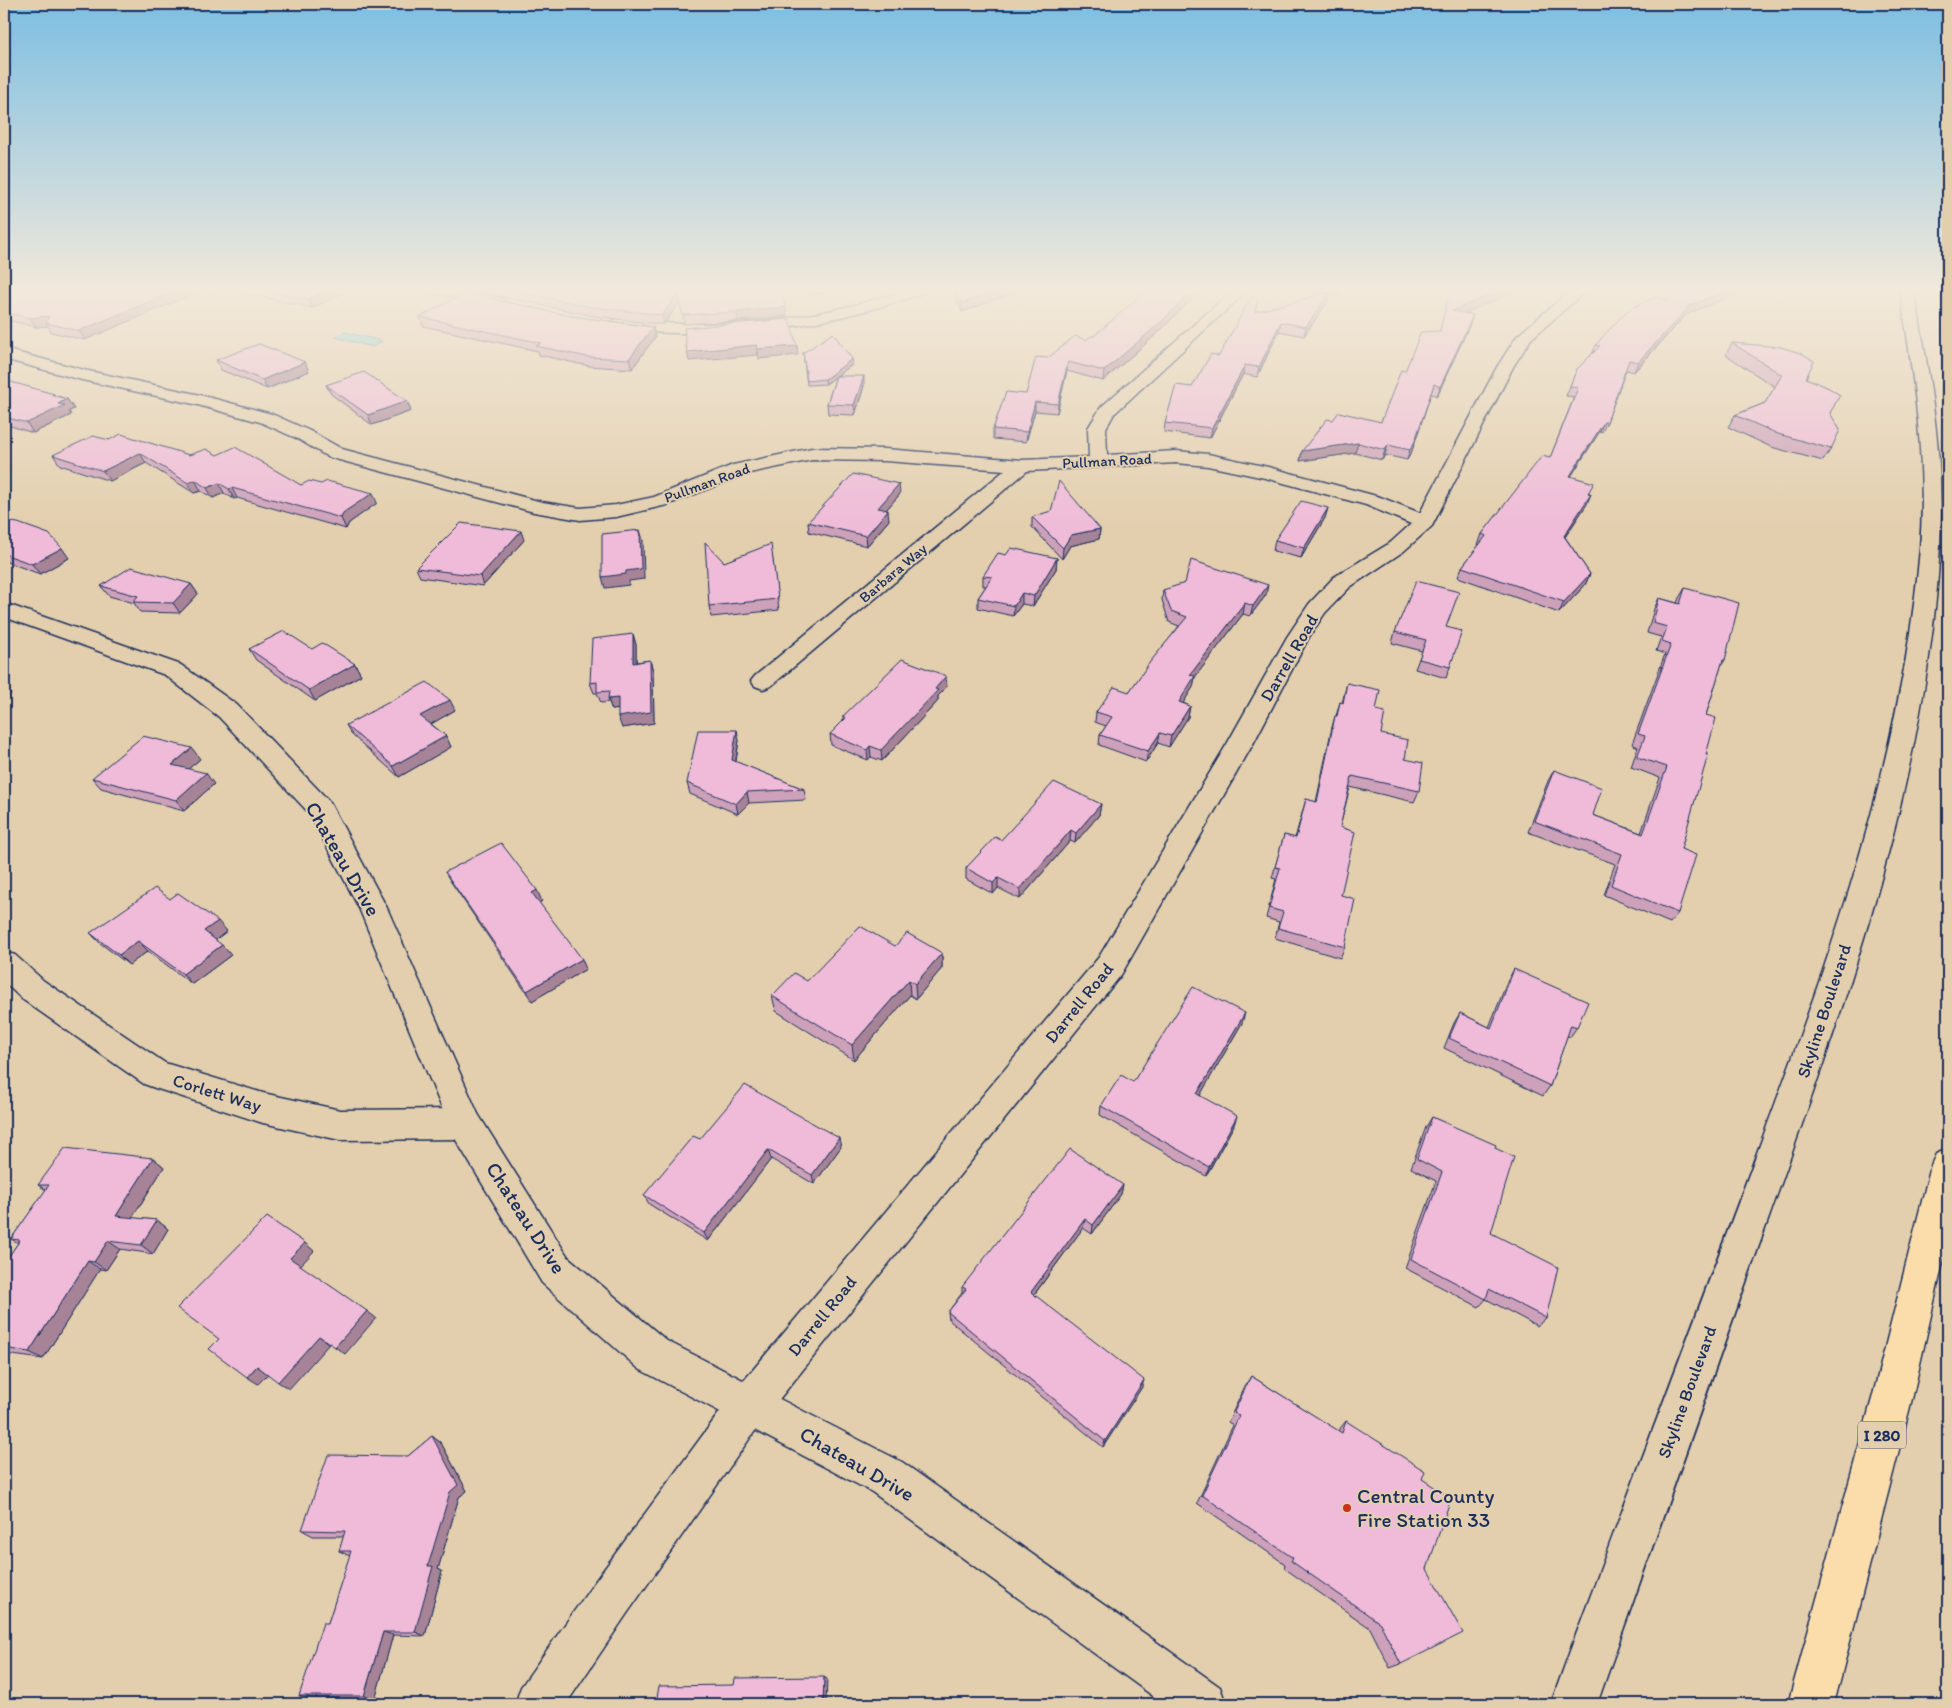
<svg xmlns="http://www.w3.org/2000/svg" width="1952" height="1708" font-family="Itim,sans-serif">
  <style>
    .water { fill: #7eced8; stroke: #568ea7 }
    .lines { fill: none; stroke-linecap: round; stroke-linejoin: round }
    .minor-casing { stroke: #1b2f5e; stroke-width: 3 }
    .tertiary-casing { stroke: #1b2f5e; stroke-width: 3 }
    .secondary-casing { stroke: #1b2f5e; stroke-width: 3 }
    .motorway-casing { stroke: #1b2f5e; stroke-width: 3 }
    .minor { fill: #e3cfae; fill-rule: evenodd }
    .tertiary { fill: #e3cfae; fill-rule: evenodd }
    .secondary { fill: #e3cfae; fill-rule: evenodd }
    .motorway { fill: #faddab; fill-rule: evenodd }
    .wall { fill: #cea1ba; stroke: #1b2f5e }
    .shaded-wall { fill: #a78397; stroke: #1b2f5e }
    .building { fill: #efbbd8; stroke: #1b2f5e }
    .poi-dot { fill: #c8321e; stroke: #e3cfae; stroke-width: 2 }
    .labels { text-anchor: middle; stroke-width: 4; stroke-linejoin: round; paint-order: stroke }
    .far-street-label { font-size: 15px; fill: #1b2f5e; stroke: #e3cfae }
    .shield { fill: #e3cfae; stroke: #575f76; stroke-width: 1 }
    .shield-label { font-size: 16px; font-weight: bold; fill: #1b2f5e }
    .street-label { font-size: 18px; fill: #1b2f5e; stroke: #e3cfae }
    .near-street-label { font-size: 21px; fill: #1b2f5e; stroke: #e3cfae }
    .near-poi-label { font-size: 21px; fill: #1b2f5e; stroke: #e3cfae; text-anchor: start }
  </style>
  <rect width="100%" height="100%" fill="#e3cfae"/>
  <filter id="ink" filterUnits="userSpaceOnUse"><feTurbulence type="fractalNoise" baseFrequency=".02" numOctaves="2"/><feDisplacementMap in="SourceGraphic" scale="10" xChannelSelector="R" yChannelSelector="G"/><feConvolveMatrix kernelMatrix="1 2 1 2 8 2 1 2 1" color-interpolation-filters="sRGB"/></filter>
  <g filter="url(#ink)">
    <path class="water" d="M345 332 382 341 372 347 335 337Z"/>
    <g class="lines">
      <g class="minor-casing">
        <path id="minor" d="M428 289H455L504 299 506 302 504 305 499 306 435 293 430 292Z
          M908 289H928L926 292C826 328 723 341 617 329L612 327 609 324 612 321 617 319C716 331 814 322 908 289Z
          M1234 289H1249L1114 414 1106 428 1107 455 1176 451 1208 454 1268 467 1380 497 1420 513 1497 367 1517 336 1572 289H1588L1531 339 1513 367 1432 526 1404 551 1350 587 1325 613 1309 637 1253 744 1121 975 764 1418 626 1615 566 1704H515L521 1687 594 1583 736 1390 1099 957 1227 744 1287 637 1309 604 1334 577 1390 543 1411 524 1366 505 1265 478 1208 466 1176 463 1027 471 771 686 763 689 755 686 751 681 755 676 1005 470 885 461 812 460 745 474 667 505 616 517 580 520 534 512 328 457 298 439 260 422 194 404 82 380 4 359V349L84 370 196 394 272 414 310 431 342 449 542 502 580 508 616 505 654 497 733 465 812 448 885 449 1022 460 1089 457 1088 428 1101 407Z
          M4 952 15 955 44 981 165 1063 263 1093 340 1110 465 1109 477 1113 482 1124 477 1135 465 1139 340 1140 263 1123 155 1088 144 1084 22 999 4 982Z"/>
      </g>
      <g class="tertiary-casing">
        <path id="tertiary" d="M4 603 181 665 237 705 329 801 387 908 478 1114 568 1257 667 1341 902 1462 1220 1687 1226 1704H1164L872 1492 639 1369 542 1283 453 1135 359 908 310 814 219 717 165 675 4 617Z"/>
      </g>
      <g class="secondary-casing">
        <path id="secondary" d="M1900 289H1914C1929 374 1945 460 1940 546 1928 775 1848 995 1772 1209 1713 1374 1655 1539 1597 1704H1551C1571 1646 1594 1588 1615 1530 1665 1398 1715 1266 1764 1134 1835 944 1903 751 1920 548 1927 461 1913 374 1900 289Z"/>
      </g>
      <g class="motorway-casing">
        <path id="motorway" d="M1948 1149V1240L1913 1395 1834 1704H1788L1873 1395 1931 1165 1936 1154Z"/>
      </g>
      <use href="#minor" class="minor"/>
      <use href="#tertiary" class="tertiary"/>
      <use href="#secondary" class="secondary"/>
      <use href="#motorway" class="motorway"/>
    </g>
    <path class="wall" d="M4 289H223L214 293 202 290 85 340 51 332 48 326 36 327 4 319Z
      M225 289H349V290L312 308Z
      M484 289H780L787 316 738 321 684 324 680 302 664 324H655L594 316 485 293Z
      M805 289H842L812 295Z
      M1023 289 962 312 956 298 955 290Z
      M1148 289H1201L1160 331 1103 381 1067 371 1057 413 1035 411 1026 442 993 439V429L1026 394 1048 358 1094 336Z
      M1309 289H1341L1337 296 1329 294 1328 301 1304 336 1279 331 1257 377 1243 374 1210 438 1164 432 1165 423 1192 387 1219 356 1255 312 1326 293Z
      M1450 289 1465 313 1473 315 1470 324 1437 396 1431 394 1412 451 1407 460 1385 455 1382 460 1355 453 1300 461 1302 451 1333 420 1381 422 1440 331Z
      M1668 301 1685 315 1684 317 1634 372 1626 370 1607 422 1602 432 1600 431 1571 476 1590 493 1587 504 1565 537 1590 574 1585 585 1559 613 1458 577 1462 567 1479 545H1478L1482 534 1550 458 1574 397 1566 396 1577 369 1592 354 1596 345Z
      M571 316 653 327 655 337 632 369 589 366 539 355 538 351 423 326 420 317Z
      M1732 343 1806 378 1830 413 1831 449 1823 461 1771 447 1728 427 1735 415 1765 403 1775 387 1726 355Z
      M803 353 853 364 837 376 864 386 855 415 828 414 827 404 836 376 826 384 807 385Z
      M216 360 309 371 267 389 221 370Z
      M4 380 67 399 74 409 69 411 71 415 33 433 4 424Z
      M326 385 407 401 411 411 372 425 331 394Z
      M109 440 189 455H217L301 485 377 503 349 523 346 529 237 498 234 499 224 493 213 498 201 491 194 493 146 463 110 481 60 465 53 455Z
      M900 494 886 510 889 520 867 546 809 532 808 522Z
      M1328 508 1325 518 1301 558 1273 551 1275 540Z
      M1032 517 1100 529 1099 539 1070 546 1062 559 1032 527Z
      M4 521 69 558 40 574 4 561Z
      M524 540 483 586 420 577 416 568Z
      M772 554 779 610 711 617 709 606 724 562Z
      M1006 555 1057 558 1056 569 1033 606 1022 604 1013 616 978 608V598L986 586H983V576Z
      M191 584 198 594 180 613 140 612 134 603 109 596 101 586Z
      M1685 588 1725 660 1721 666 1706 715V755L1681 849 1678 913 1670 923 1604 895 1615 864 1528 832 1548 781 1554 770 1593 815 1641 833 1660 778 1631 767 1638 747 1632 744 1665 654 1656 651 1661 637 1647 633 1654 609 1659 598 1677 603 1679 598Z
      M1163 590 1266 595 1250 616 1243 614 1195 677 1193 687 1183 703 1190 706 1188 717 1169 747 1158 743 1146 762 1099 745 1100 735 1106 726 1095 722 1096 712 1129 692 1179 626 1169 622 1162 600Z
      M1446 627 1450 667 1446 678 1415 669 1422 651 1392 643 1395 632Z
      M633 634 636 645V662L650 660 653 671 654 723 622 728 618 709 612 710 609 702 601 703 597 693H594L590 683Z
      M249 649 355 664 361 675 315 701 256 660Z
      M1347 683 1376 710 1381 734 1405 759 1419 791 1414 802 1350 787 1340 827 1341 895 1345 947 1340 958 1275 938 1279 922 1266 918 1276 879 1272 878 1284 835 1295 838 1306 799 1316 802 1332 727 1335 716H1336L1340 702 1342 703Z
      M947 687 938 696V701L882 761 871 757 868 760 831 745 830 734 843 721V716Z
      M455 710 431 724 446 736 451 747 399 777 352 735 346 725Z
      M739 740 736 762 804 789 806 800 749 803 738 814 690 794 687 783Z
      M200 759 188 769 214 784 184 811 101 788 92 778Z
      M1101 804 1099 815 1075 843 1070 841 1020 899 998 888 993 894 966 879V868L1001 840Z
      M445 872 542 901 539 903 586 969 532 1001 451 882Z
      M170 899 227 931 215 940 231 955 192 984 148 951 129 965 100 943 90 933Z
      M895 946 942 953V968L916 999 910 995 854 1060 776 1011 772 996 807 981Z
      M1514 969 1577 1027 1570 1037 1567 1036 1550 1086 1543 1096 1444 1048 1454 1023 1460 1013 1489 1027 1508 980Z
      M1242 1023 1200 1095 1234 1125 1206 1176 1100 1115 1101 1106 1133 1082Z
      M1432 1117 1495 1148 1491 1233 1546 1318 1537 1326 1486 1299 1479 1307 1405 1268 1436 1181 1411 1168 1426 1127Z
      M700 1139 841 1147 814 1184 771 1159 708 1241 649 1204 644 1195Z
      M153 1158 164 1167 132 1218 157 1220 168 1229 153 1254 120 1249 106 1270 100 1269 43 1359 4 1354V1263L18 1243 11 1239 46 1190 38 1185Z
      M1123 1185 1121 1194 1092 1234 1083 1228 1034 1295 1142 1387 1103 1447 949 1320 948 1312 962 1293V1287Z
      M1251 1376 1338 1431 1346 1421 1422 1479 1427 1569 1401 1664 1390 1668 1370 1628 1284 1568 1285 1564 1197 1503 1233 1425 1228 1422 1245 1386Z
      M432 1436 441 1443 467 1491 459 1497 438 1569 442 1571 425 1636 393 1635 375 1699 312 1698 299 1696 328 1623 350 1556 339 1551 344 1536H313L302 1530 408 1456Z"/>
    <path class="shaded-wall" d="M180 289H202V290L85 340 79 331Z
      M212 289H223L214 293Z
      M330 289H349V290L312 308 308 299Z
      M811 289H842L812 295Z
      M1000 289H1023L962 312V303Z
      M1194 289H1201L1160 331 1103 381 1104 371Z
      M1338 289H1341L1337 296Z
      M1504 289H1520L1450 320 1452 311Z
      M1731 289H1748L1685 315 1634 372 1638 362 1686 307Z
      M1330 292 1328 301 1304 336 1306 327Z
      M679 293 681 301 664 324 662 315Z
      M786 307 787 316 738 321 737 312Z
      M1473 315 1470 324 1437 396 1440 387Z
      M49 316 46 323 48 326 36 327 30 318Z
      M1281 322 1279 331 1257 377 1259 367Z
      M653 327 655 337 632 369 629 359Z
      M757 345 758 355 689 361 687 352Z
      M797 346 798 355 759 359 758 349Z
      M852 359 853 364 826 384 825 379Z
      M305 362 309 371 267 389 262 380Z
      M1068 362 1067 371 1057 413 1058 404Z
      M1245 365 1243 374 1210 438 1212 428Z
      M864 376V386L855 415 854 405Z
      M1434 384 1412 451 1407 460 1410 450Z
      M54 394 60 403 67 399 74 409 69 411 71 415 33 433 27 423 52 395Z
      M407 401 411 411 372 425 368 415Z
      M1035 402V411L1026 442 1027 432Z
      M1604 422 1600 431 1565 486 1570 476Z
      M1358 443 1355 453 1300 461 1302 451Z
      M1388 445 1385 455 1382 460 1385 450Z
      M140 453 146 463 110 481 103 471Z
      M195 480 201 491 194 493 188 483Z
      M219 483 224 493 213 498 207 488Z
      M899 484 900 494 879 518 878 508Z
      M232 488 237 498 234 499 229 489Z
      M373 493 377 503 349 523 346 529 341 518 344 512Z
      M1591 494 1587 504 1559 546 1564 536Z
      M1328 508 1325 518 1301 558 1304 548Z
      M888 510 889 520 867 546 866 536Z
      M1100 529 1099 539 1070 546 1062 559 1063 548 1071 535Z
      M640 530 643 540 644 579 629 581V585L605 588 602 577 626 571Z
      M521 531 524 540 483 586 480 576Z
      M62 548 69 558 40 574 32 564Z
      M1057 558 1056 569 1033 606 1034 596Z
      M1590 574 1585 585 1559 613 1564 602Z
      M191 584 198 594 180 613 173 603Z
      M1268 585 1266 595 1250 616 1253 606Z
      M1022 593V604L1013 616 1014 606Z
      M1245 603 1243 614 1195 677 1193 687 1177 713 1179 702 1190 675Z
      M633 634 636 645V673L633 663Z
      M650 660 653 671 654 723 622 728 618 717Z
      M355 664 361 675 315 701 309 690Z
      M946 676 947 687 938 696V701L882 761 881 750 935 689Z
      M4 686 11 694 4 701Z
      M618 698 622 709 612 710 608 699Z
      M450 700 455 710 426 727 420 716Z
      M1190 706 1188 717 1169 747 1171 736Z
      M737 730 739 740 734 771 732 760Z
      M1160 733 1158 743 1146 762 1148 751Z
      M446 736 451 747 399 777 393 766Z
      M870 746 871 757 868 760 867 750Z
      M192 748 200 759 180 776 172 765Z
      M206 773 214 784 184 811 176 800Z
      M747 792 749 803 738 814 736 804Z
      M1101 804 1099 815 1075 843 1076 833Z
      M1071 830 1070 841 1020 899V889Z
      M998 878V888L993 894V883Z
      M537 890 542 901 537 904 532 893Z
      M218 921 227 931 213 942 204 931Z
      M138 941 148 951 129 965 119 955Z
      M222 945 231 955 192 984 183 974Z
      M942 953V968L916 999 915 984Z
      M582 959 586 969 532 1001 527 991Z
      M909 980 910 995 854 1060 852 1045Z
      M1245 1013 1242 1023 1195 1104 1197 1094Z
      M1237 1116 1234 1125 1206 1176 1209 1167Z
      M839 1138 841 1147 814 1184 812 1175Z
      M768 1150 771 1159 708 1241 704 1233Z
      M153 1158 164 1167 128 1224 116 1216Z
      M1123 1185 1121 1194 1092 1234 1093 1225Z
      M1085 1219 1083 1228 1030 1300 1031 1292Z
      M157 1220 168 1229 153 1254 141 1245Z
      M108 1241 120 1249 106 1270 94 1262Z
      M305 1243 314 1251 300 1266 290 1258Z
      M88 1261 100 1269 43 1359 29 1352Z
      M367 1311 376 1318 345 1354 335 1347Z
      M319 1336 329 1344 289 1389 278 1382Z
      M257 1366 268 1374 258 1384 247 1377Z
      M1144 1380 1142 1387 1103 1447 1105 1441Z
      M432 1436 441 1443 467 1491 459 1497 438 1569 442 1571 425 1636 415 1632 428 1566Z
      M383 1632 393 1635 375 1699 364 1696Z
      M824 1677 827 1679 826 1704H823Z"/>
    <path class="building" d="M4 289H180L79 331 46 323 49 316 30 318 4 312Z
      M260 289H330L308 299Z
      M505 289H780L786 307 737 312 682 315 679 293 662 315 653 314 592 307Z
      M957 289H1000L962 303 955 290Z
      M1148 289H1194L1161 322 1104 371 1068 362 1058 404 1035 402 1027 432 993 429 1006 392 1026 394 1036 357 1048 358 1075 336 1086 340 1091 336H1094Z
      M1450 289H1504L1452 311 1473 315 1440 387 1434 384 1415 441 1410 450 1388 445 1385 450 1358 443 1302 451 1327 419 1333 420 1339 412 1381 422 1401 370 1405 371 1421 332 1440 331Z
      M1680 289H1731L1686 307 1688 308 1638 362 1629 360 1607 422H1604L1570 476 1594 483 1588 493 1591 494 1564 536 1590 574 1564 602 1462 567 1486 536 1482 534 1542 456 1550 458 1578 388 1570 386 1577 369 1600 346 1596 345 1604 335 1629 309 1657 297 1668 301Z
      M1330 292 1306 327 1281 322 1259 367 1245 365 1212 428 1165 423 1176 385 1192 387 1211 354 1219 356 1251 297 1258 299 1255 312Z
      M465 293 571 316 653 327 629 359 587 357 536 346 541 343 420 317Z
      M789 319 797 346 758 349 757 345 687 352 684 328Z
      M833 333 852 359 825 379 807 381 803 353Z
      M1732 343 1781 347 1803 354 1814 361 1806 378 1829 388 1840 395 1830 413 1840 430 1831 449 1778 434 1735 415 1765 403 1782 375Z
      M259 344 305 362 262 380 216 360Z
      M364 372 407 401 368 415 326 385Z
      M836 376H864L854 405 827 404Z
      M4 380 54 394 52 395 67 399 58 404 65 405 27 423 4 417Z
      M121 434 189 455 206 449 217 455 235 447 301 485 309 481 321 484 327 481 373 493 344 512 341 518 232 488 229 489 219 483 207 488 195 480 188 483 140 453 103 471 53 455 93 436 109 440Z
      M853 474 899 484 878 508 888 510 866 536 808 522Z
      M1059 481 1100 529 1071 535 1063 548 1032 517 1051 511Z
      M1301 501 1328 508 1304 548 1275 540Z
      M4 521 18 523 49 534 62 548 32 564 4 554Z
      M461 523 521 531 480 576 416 568Z
      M640 530 641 569 626 571V574L602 577V534Z
      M705 542 724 562 771 544 778 599 709 606Z
      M1011 548 1057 558 1034 596 1022 593 1014 606 978 598 992 577 983 576 998 553 1006 555Z
      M1191 560 1268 585 1253 606 1245 603 1190 675 1195 676 1179 702 1190 706 1171 736 1160 733 1148 751 1100 735 1112 717 1096 712 1114 687 1129 692 1150 662 1187 617 1171 611 1163 590 1185 583Z
      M131 567 191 584 173 603 133 602 138 596 101 586Z
      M1416 581 1459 592 1446 627 1462 631 1450 667 1419 659 1426 640 1395 632Z
      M1685 588 1739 603 1725 660H1723L1706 715 1716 718 1706 755H1708L1681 849 1696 855 1678 913 1611 885 1622 854 1534 821 1554 770 1602 788 1593 815 1643 834 1667 767 1637 757 1645 736 1638 734 1671 644 1662 641 1667 627 1653 623 1659 598 1680 604Z
      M284 631 312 649 322 643 355 664 309 690 249 649Z
      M633 634V663L650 660 651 712 618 717V698L608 699 609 691 597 692V682L590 683 592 639Z
      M902 659 946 676 935 689 938 690 881 750 870 746 867 750 830 734 846 718 843 716Z
      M427 682 450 700 420 716 446 736 393 766 346 725Z
      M1347 683 1380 690 1376 710 1385 712 1381 734 1408 740 1405 759 1423 763 1419 791 1352 776 1340 827 1355 832 1341 895 1355 899 1345 947 1278 928 1283 912 1269 908 1280 868 1275 867 1284 835 1296 838 1306 799 1317 802 1335 716H1337L1340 702 1343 703Z
      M698 730H737L732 760 804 789 747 792 736 804 687 783Z
      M143 736 192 748 172 765 206 773 176 800 92 778Z
      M1054 782 1101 804 1076 833 1071 830 1020 889 998 878 993 883 966 868 995 837 1001 840Z
      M501 843 537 890 532 893 582 959 527 991 445 872Z
      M155 888 170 899 178 893 218 921 204 931 222 945 183 974 138 941 119 955 90 933Z
      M860 926 895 946 907 933 942 953 915 984 909 980 852 1045 772 996 794 973 807 981Z
      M1514 969 1588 1002 1577 1027 1571 1025 1550 1086 1449 1038 1460 1013 1491 1028Z
      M1193 987 1245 1013 1197 1094 1237 1116 1209 1167 1101 1106 1121 1075 1133 1082Z
      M745 1085 839 1138 812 1175 768 1150 704 1233 644 1195 693 1136 700 1139Z
      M1432 1117 1496 1145 1495 1148 1514 1157 1491 1233 1558 1267 1546 1318 1489 1289 1486 1299 1411 1259 1442 1172 1417 1159Z
      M65 1148 153 1158 116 1216 157 1220 141 1245 108 1241 94 1262 88 1261 29 1352 4 1348V1263L20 1240 11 1239 49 1185H38Z
      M1070 1149 1123 1185 1093 1225 1085 1219 1031 1292 1144 1380 1105 1441 948 1312 966 1289 962 1287Z
      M267 1217 305 1243 290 1258 367 1311 335 1347 319 1336 278 1382 257 1366 247 1377 209 1349 219 1339 177 1308Z
      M1251 1376 1342 1433 1346 1421 1425 1471 1422 1479 1451 1498 1427 1569 1463 1633 1401 1664 1380 1623 1291 1561 1293 1558 1202 1495 1239 1416 1234 1412Z
      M432 1436 458 1485 450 1492 428 1566H433L415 1632H383L364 1696H299L323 1623H328L351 1551H339L345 1531 302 1530 328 1455 408 1456Z
      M824 1677 823 1704H656L659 1686 734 1685 735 1678Z"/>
  </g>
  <linearGradient id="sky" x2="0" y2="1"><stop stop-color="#7dbee2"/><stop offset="0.55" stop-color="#f2e9db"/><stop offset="1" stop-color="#f2e9db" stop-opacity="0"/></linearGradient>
  <rect width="1952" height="528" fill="url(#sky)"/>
  <circle class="poi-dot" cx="1347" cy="1508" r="5"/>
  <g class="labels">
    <g class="far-street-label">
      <text transform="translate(1107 461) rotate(-3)" y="5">Pullman Road</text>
      <text transform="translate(707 483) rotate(-20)" y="5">Pullman Road</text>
      <text transform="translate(893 573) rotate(-40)" y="5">Barbara Way</text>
    </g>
    <rect class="shield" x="1858" y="1421.5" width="48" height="27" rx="4"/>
    <g class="shield-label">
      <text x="1882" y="1441">I 280</text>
    </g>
    <g class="street-label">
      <text transform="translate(1289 658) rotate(-60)" y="6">Darrell Road</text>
      <text transform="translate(1079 1003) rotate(-51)" y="6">Darrell Road</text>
      <text transform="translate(1824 1011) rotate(-72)" y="6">Skyline Boulevard</text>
      <text transform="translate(217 1093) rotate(17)" y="6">Corlett Way</text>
      <text transform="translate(822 1316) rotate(-51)" y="6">Darrell Road</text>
      <text transform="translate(1687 1392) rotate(-70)" y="6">Skyline Boulevard</text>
    </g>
    <g class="near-street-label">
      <text transform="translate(343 859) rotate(60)" y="7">Chateau Drive</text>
      <text transform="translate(526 1218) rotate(57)" y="7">Chateau Drive</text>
      <text transform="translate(857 1464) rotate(30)" y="7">Chateau Drive</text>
    </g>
    <g class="near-poi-label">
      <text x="1357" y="1503">Central County<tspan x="1357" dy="24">Fire Station 33</tspan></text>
    </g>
  </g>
  <rect width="1952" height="1708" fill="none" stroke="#e3cfae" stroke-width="20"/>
  <rect x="10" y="10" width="1932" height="1688" fill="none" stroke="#1b2f5e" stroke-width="2" filter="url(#ink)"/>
</svg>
